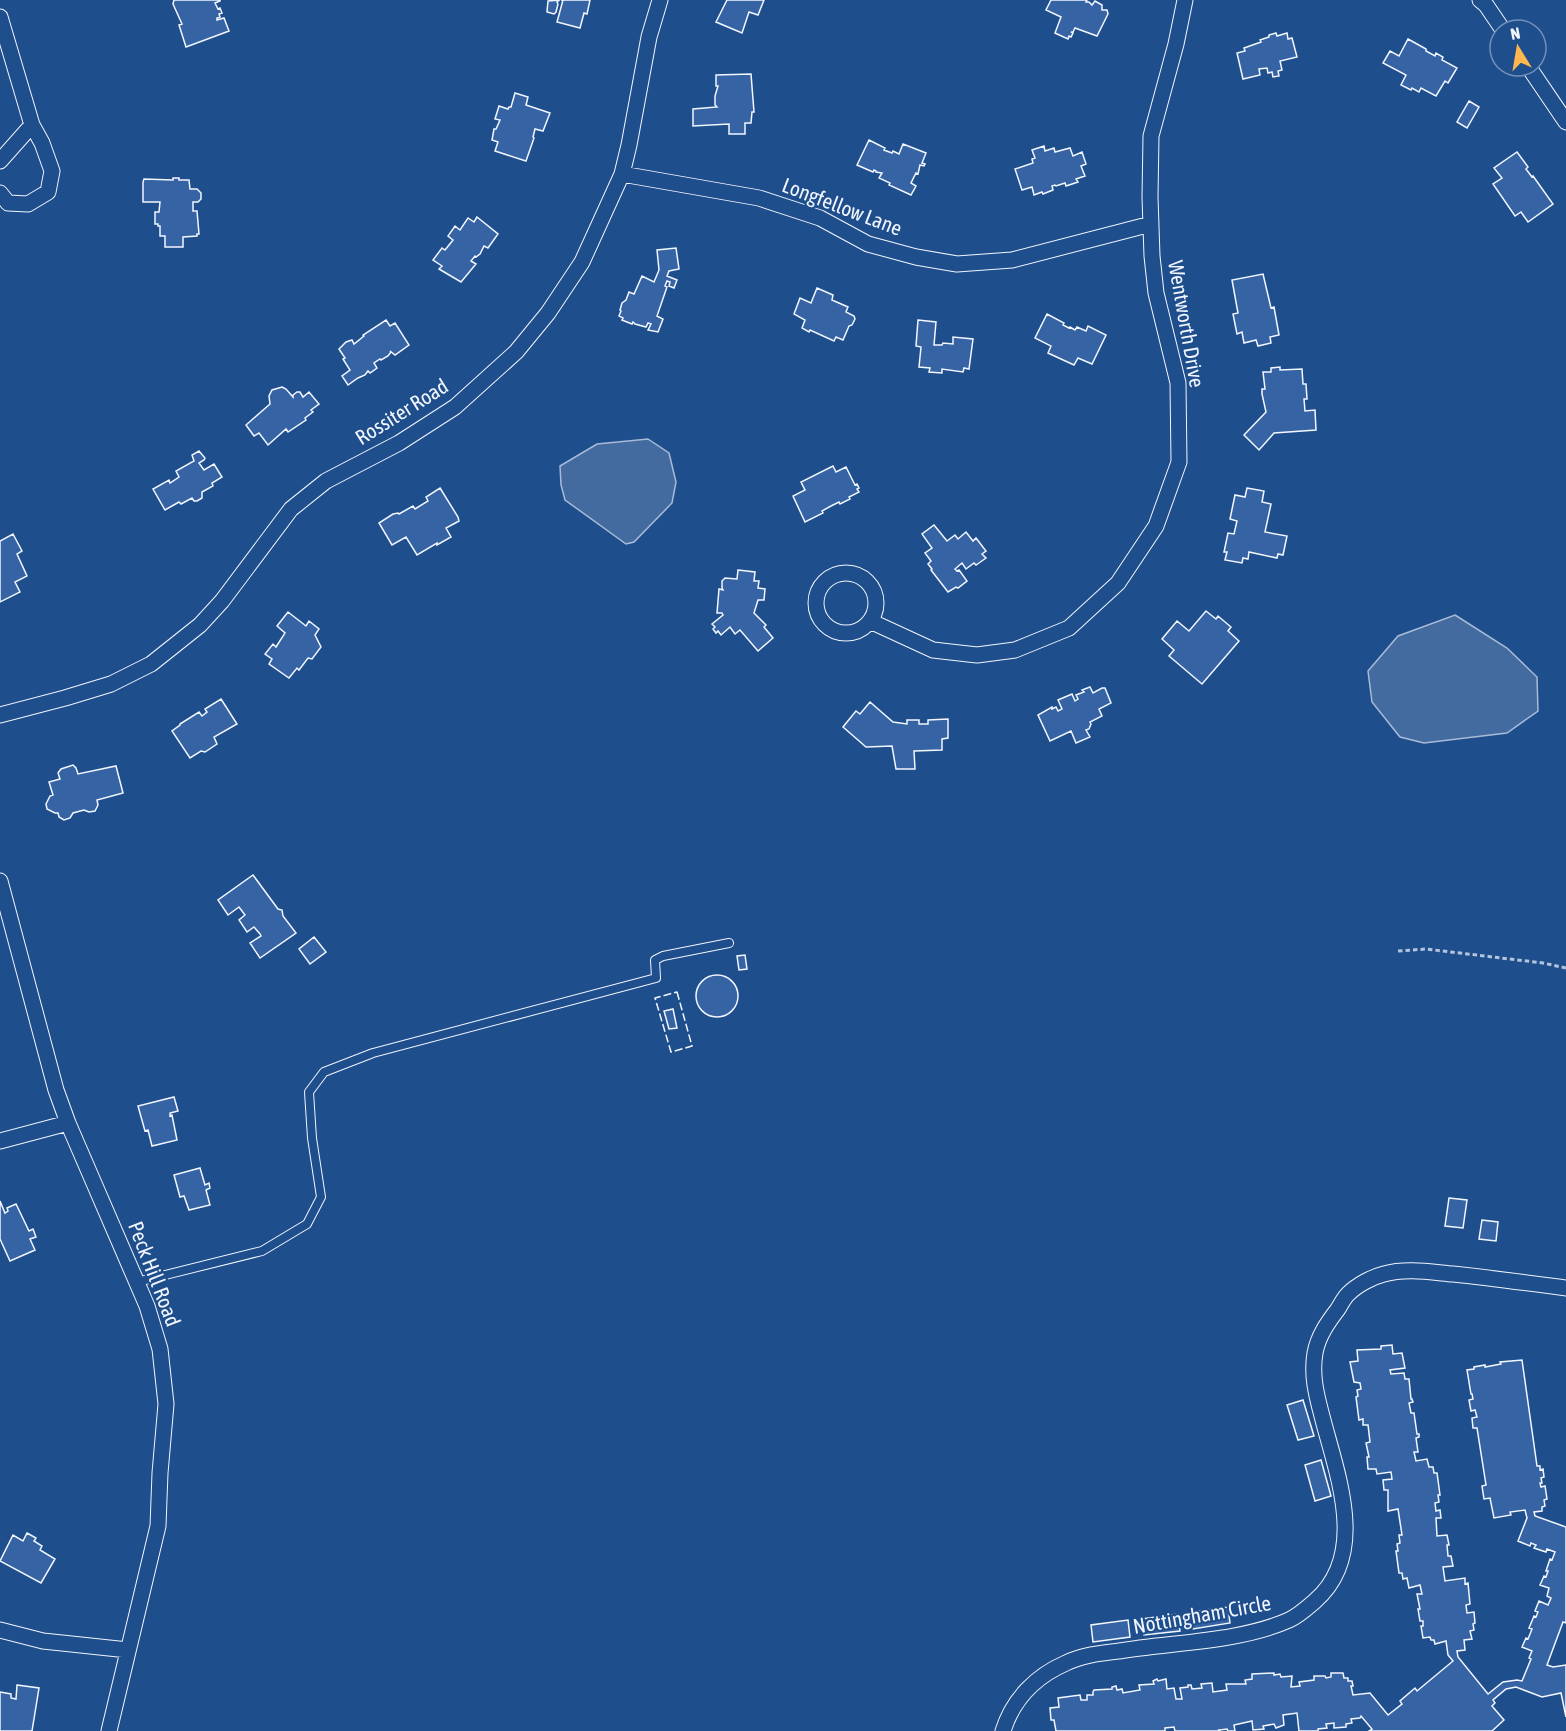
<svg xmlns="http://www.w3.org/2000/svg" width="1566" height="1731" font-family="'Asap Condensed',sans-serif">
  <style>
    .water { fill: #446ba0; stroke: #a8bbd7; stroke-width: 1.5 }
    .building { fill: #3563a3; stroke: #f2f6ff; stroke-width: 1.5 }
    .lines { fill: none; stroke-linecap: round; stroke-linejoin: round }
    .lane-casing { stroke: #f2f6ff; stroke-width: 10 }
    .street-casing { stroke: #f2f6ff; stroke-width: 17 }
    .path { stroke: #b3c4dc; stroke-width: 3; stroke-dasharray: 4.5 3; stroke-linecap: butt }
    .lane { stroke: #1f4e8c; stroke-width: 8 }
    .street { stroke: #1f4e8c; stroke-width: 15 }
    .fence { stroke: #f2f6ff; stroke-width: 1.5; stroke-dasharray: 8 3; stroke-linecap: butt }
    .labels { text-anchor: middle; stroke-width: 4.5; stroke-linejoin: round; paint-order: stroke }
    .street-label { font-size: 21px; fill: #f2f6ff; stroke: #1f4e8c }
  </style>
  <rect width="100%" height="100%" fill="#1f4e8c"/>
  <path class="water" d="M648 439 669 453 676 482 672 503 634 542 626 544 565 500 561 485 560 466 597 444Z
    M1455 615 1507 648 1537 677 1538 711 1507 733 1424 743 1400 737 1372 702 1368 671 1398 636Z"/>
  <path class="building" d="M174 0H220V1L215 3 218 9 220 8 222 13 219 14 220 17 217 18V20L224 18 229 31 186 47 179 25 182 24 173 4Z
    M560 0 557 2 558 4 556 12 554 14 547 12 548 1Z
    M561 0H590L587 14 584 13 580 28 557 22 563 0Z
    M727 0H764L758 15 749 12 742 33 716 22Z
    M1051 0H1087L1086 2H1089L1092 5 1095 1 1102 5V10H1107L1108 14 1097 36 1075 28 1073 32H1071L1073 33 1071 37 1069 36 1068 39 1055 33 1061 17 1046 10Z
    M1276 33 1277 36 1287 33 1288 39 1292 38 1297 57 1280 61 1282 70 1278 71 1279 76 1273 77 1272 72 1268 73 1267 68 1259 69 1260 75 1243 79 1237 53 1245 51 1244 48 1261 42 1260 40 1269 37V35Z
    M1408 39 1426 49V51L1435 56 1436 53 1443 57 1442 60 1457 68 1448 83 1445 81 1436 96 1421 88 1419 92 1412 88 1411 90 1401 85 1406 75 1383 63 1390 51 1399 56Z
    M751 74 754 112H752L751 123H745V134H729V124L693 126V109L717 107 715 105V96L718 86H716V75Z
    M515 93 528 97 526 105 550 113 543 131 535 129 533 137 534 138 526 161 495 151 498 142 492 140 494 129H496L500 120 495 119 499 106 508 109 509 107H511Z
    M1469 101 1479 107 1467 128 1457 122Z
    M869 140 885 148 884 150 892 153 893 151 899 154 903 144 926 153 922 163 925 164 924 166 920 165 918 174 916 173 911 183 916 186 911 195 889 185 890 183 879 178 882 173 876 172V171L874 170 873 172 857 165Z
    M1044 146 1045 151 1054 148 1055 152 1070 148 1073 156 1082 152 1086 164 1081 166 1085 176 1076 179 1078 182 1066 186 1065 183 1056 186 1055 185 1052 186 1053 190 1043 194 1042 192 1034 195 1032 187 1022 190 1015 169 1033 163 1032 159 1035 158 1032 150Z
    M1517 152 1528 167 1526 169 1532 177 1533 176 1553 204 1528 222 1521 212 1515 216 1493 184 1502 178 1494 168Z
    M173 178H179V180H189L190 189H197L201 193V199L198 202H193V211H197L199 234H197V236L183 237V247H165V236H160V226H158V224H155V212H159L160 202H143V182L144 179 173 180Z
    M477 217 498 234 488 248 484 246 480 254 476 257 475 256 471 261 476 264 461 282 439 269 442 266 433 260 442 248 445 250 453 240 448 236 455 226 460 230 468 218 474 222Z
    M676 248 679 269 669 271 667 276 677 280 674 288 669 286 670 282 667 281 665 286 667 287 657 316 663 319 658 332 648 330 651 324 648 323 646 327 635 324 633 322 632 324 622 320 623 318 619 316 621 311 620 310 622 303 626 300 629 292 634 294 642 276 654 282 659 270 657 250Z
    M1263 274 1271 308 1274 307 1279 335 1270 337 1271 343 1258 346 1256 340 1244 343 1242 332 1237 334 1233 314 1238 313 1232 280Z
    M817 288 833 295 832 300 848 307 846 312 854 316 855 319 852 325 849 326 843 340 836 337 834 341 810 330 809 332 802 328 805 320 794 314 800 298 811 303Z
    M1047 314 1064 323 1063 325 1069 328 1070 327 1075 330 1077 327 1086 331 1088 326 1106 335 1092 364 1078 358 1074 365 1048 353 1051 346 1035 338Z
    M386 320 390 326 395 323 409 345 395 355 390 351 391 352 388 356 381 360 380 359 374 363 377 368 370 373 368 371 365 375 358 378 348 385 342 376 350 370 343 359 345 358 339 349 346 342 352 340 354 344 364 336 363 335Z
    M918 320 936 322 934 345H942L943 343 953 344V337L973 339 969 369 964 368 963 372 942 369V373L929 372 930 368 919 367 921 347 916 346Z
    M1280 367V370L1302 369 1303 384H1306L1307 399H1304L1305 411 1315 410 1316 430 1274 433 1259 450 1244 435 1266 412 1262 394V389H1265L1263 372H1271V368Z
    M282 387 286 389 293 397V395L297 392H300L303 397 309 392 319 404 311 410 313 412 305 418 306 420 288 432 286 429 268 445 259 433 254 436 246 425 270 404 269 396 272 390Z
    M199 451 205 458 204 460 199 463 204 470 214 464 222 477 212 483 213 486 202 492V498L197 501H194L192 498 181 504 179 502 165 510 153 489 169 480 170 483 179 477 176 471 194 461 192 455Z
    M833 466 836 472 846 467 855 485 857 484 859 488 857 489 859 492 849 497 850 499 840 504 839 502 831 506 822 511 823 513 805 522 793 496 805 490 801 482Z
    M440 488 458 517 459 521 446 528 451 537 437 545V543L417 555 406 537 392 545 379 523 393 514 398 513 399 514 413 506 415 509 428 501 426 497Z
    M1247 488 1264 491 1262 502 1271 504 1265 532 1287 536 1283 555 1278 554 1277 558 1249 552 1248 559 1243 558 1242 563 1225 560 1227 552H1224L1228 533 1234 534 1237 521 1230 519 1235 495 1245 497Z
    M934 525 947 541 955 535 958 539 966 532 973 541 976 538 986 551 982 554 986 558 979 563 976 565 974 563 966 569 962 563 955 569 957 571 959 570 967 581 958 588 956 587 948 592 931 570 932 569 928 564 931 561 925 553 932 548 922 534Z
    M13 534 22 551 17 554 27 576 15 582 20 592 0 602V541Z
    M738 570 755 572 754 581H759L758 588 765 589 764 600H758L754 613 766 625 764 627 773 638 758 651 740 630 735 634 730 627 721 635 718 631 716 633 713 629 715 627 712 624 723 615 722 613H717L719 589 723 590 722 588V581L725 578 737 579Z
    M1206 611 1216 619 1218 616 1231 627 1228 631 1239 641 1202 684 1169 656 1174 650 1162 639 1177 621 1189 631Z
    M288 612 306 626 309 621 319 629 315 635 321 647 312 659 308 658 299 670 297 668 289 678 269 664 272 659 265 654 273 644 276 647 285 633 277 626Z
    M1090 687 1093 693 1102 688H1105L1111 703 1099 709 1102 716 1090 722 1091 724 1089 729 1086 730 1090 737 1076 743 1071 731 1050 741 1038 715 1052 707V709L1056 707 1058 711 1062 709 1058 700 1072 694 1075 701 1078 699 1076 695 1084 692 1082 690Z
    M221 699 237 724 214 737 217 744 205 752 201 751 190 758 172 731 180 725V724L199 712 202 716 207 712 205 709Z
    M870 702 893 722 907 724V720H919V724H928V720L948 719V738L942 739V750L914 751 915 769H896L892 746 866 747 843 727 856 711 860 714Z
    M73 765 76 768 78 774 116 766 123 793 97 800 98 805 95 811 89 812 84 810 73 813 70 818 64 820 59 817 58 813H55L47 809 46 804 50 796 53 795 49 782 60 779 58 773 61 769Z
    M253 875 278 909 282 910 283 916 296 933 260 958 250 943 261 936 260 934 254 927 247 932 239 920 245 915 239 907 228 915 218 900Z
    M314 937 326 952 310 964 299 949Z
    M745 955 747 969 739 970 737 956Z
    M696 996a21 21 0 1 1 42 0a21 21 0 1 1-42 0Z
    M673 1009 677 1028 669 1029 664 1011Z
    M174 1097 178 1111 170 1113V1116L172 1115 177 1140 152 1146 148 1130 145 1131 138 1106Z
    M200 1168 205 1185 209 1183 210 1188 206 1190 210 1205 189 1210 184 1196 180 1197 174 1175Z
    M1449 1198 1467 1200 1463 1228 1445 1226Z
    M0 1201 5 1213 8 1211 7 1208 16 1204 29 1231 33 1229 36 1237 30 1239 35 1250 10 1261 0 1239Z
    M1482 1220 1498 1222 1496 1241 1479 1239Z
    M1392 1345 1393 1354 1402 1353 1405 1368 1390 1370 1391 1374 1404 1373 1405 1379H1409L1411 1399H1412L1413 1402 1409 1403 1411 1413H1414L1417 1434H1419V1437L1416 1438 1418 1452H1414L1416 1461 1427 1459 1429 1467H1433L1434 1473H1437L1440 1495H1438L1439 1502 1435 1503 1436 1511 1440 1510 1441 1518H1436L1437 1536 1447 1535 1449 1545H1447L1448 1556H1451L1453 1566 1443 1567 1445 1581 1465 1578V1584L1468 1583 1470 1604 1466 1605 1467 1613 1474 1612 1475 1623 1473 1624 1474 1630 1470 1631 1472 1639 1464 1640 1465 1650 1457 1651 1458 1657 1488 1694 1503 1682 1517 1680 1522 1681 1531 1659 1529 1658 1532 1651 1522 1647 1526 1638 1528 1639 1532 1629 1529 1628 1534 1616 1536 1617 1538 1612 1535 1611 1539 1601 1548 1605 1551 1598 1547 1596 1549 1588 1540 1585 1544 1576 1546 1577 1548 1571H1546L1550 1559 1552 1560 1555 1552 1547 1549 1546 1552 1534 1548 1536 1545 1531 1543 1530 1546 1518 1541 1527 1518 1525 1510 1510 1512 1511 1515 1494 1518 1490 1498 1484 1499 1482 1486 1486 1485 1477 1428H1473L1472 1418 1477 1417 1475 1410 1471 1411 1469 1400 1473 1399 1472 1394H1471L1467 1370 1474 1369V1367L1485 1365V1367L1501 1364 1500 1362 1522 1360 1537 1466H1540V1470L1543 1469 1544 1477 1541 1478 1542 1483H1540L1541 1487 1545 1486 1547 1499 1544 1500 1545 1506 1542 1507V1511L1534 1512 1535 1516 1566 1527V1623L1563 1622 1547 1665 1553 1667 1566 1665V1717L1561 1693 1542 1697 1516 1687 1506 1689 1493 1700 1495 1703 1492 1706 1504 1720 1492 1731H1369L1372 1729 1361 1716 1360 1718 1351 1719 1352 1723 1346 1724V1727L1334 1728V1723L1326 1724 1327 1728 1318 1729V1731H1299L1297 1713 1283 1715 1284 1725 1276 1728 1274 1724 1263 1726 1264 1729 1253 1730 1252 1721 1234 1725 1235 1731H1228L1227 1729 1219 1730 1220 1731H1175L1174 1727 1165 1728V1731H1056L1054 1720H1051L1050 1708 1059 1707 1058 1698 1080 1695 1081 1700H1087V1695H1093V1692L1094 1690 1112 1689V1687L1116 1686 1117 1690 1122 1689 1123 1693 1140 1690 1139 1685 1154 1684 1153 1681 1157 1679 1158 1681 1166 1679 1167 1689 1174 1688 1176 1699H1182L1180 1688 1188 1687V1685H1191L1192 1689 1202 1688 1201 1684 1212 1683 1213 1692 1227 1690 1226 1684H1246L1245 1680 1252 1679V1674L1274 1673V1675L1280 1674 1281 1677 1292 1676 1291 1687 1300 1686 1299 1682 1314 1680V1676H1325L1326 1678 1331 1677V1673H1343L1344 1678H1348V1681H1352L1353 1686H1351L1353 1695 1370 1693 1388 1715 1402 1704 1400 1701 1415 1688 1417 1691 1453 1661 1448 1655 1446 1641 1435 1644 1434 1640H1431L1430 1637 1423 1638 1421 1626H1423V1621H1420L1418 1609H1420L1417 1594H1422L1420 1585 1409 1588 1407 1578 1403 1579 1402 1573H1399L1396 1551H1398L1397 1544 1400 1543 1399 1535H1402L1398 1509 1388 1511V1490H1384L1383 1480 1392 1479 1391 1472 1377 1474 1376 1469H1368L1367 1457H1369L1366 1443 1370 1442 1368 1425H1363V1419L1359 1420 1356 1397 1358 1396 1357 1390 1361 1389 1360 1383 1354 1382 1350 1362 1358 1361 1357 1350 1381 1349V1346Z
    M1303 1400 1314 1436 1298 1440 1287 1405Z
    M1321 1460 1331 1496 1315 1501 1305 1465Z
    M27 1533 36 1538 34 1541 42 1546 40 1550 55 1559 41 1583 0 1561 13 1535 23 1541Z
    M1228 1607 1230 1623 1193 1629 1191 1612Z
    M1178 1614 1180 1631 1144 1635 1142 1619Z
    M1128 1620 1130 1637 1093 1642 1091 1625Z
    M17 1685 39 1688 32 1731H0V1692L11 1694V1698L16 1699Z"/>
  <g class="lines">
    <g class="lane-casing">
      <path id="lane" d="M137 1282 262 1251 307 1224 321 1197 312 1138 309 1092 324 1072 373 1053 656 978 655 960 663 956 729 943"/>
    </g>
    <g class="street-casing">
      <path id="street" d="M1480 0 1486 5 1503 30
        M0 17 32 125 42 143 52 171 48 192 28 204 8 203 0 193
        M1528 66 1566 122
        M0 161 32 125
        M622 174 759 198 820 218 868 244 916 257 957 264 1012 260 1151 224
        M816 603a30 30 0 1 1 60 0a30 30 0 1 1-60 0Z
        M870 621 933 650 977 655 1015 650 1069 628 1118 583 1156 526 1179 462 1178 383 1156 293 1152 256 1150 197 1151 136 1176 44 1185 0
        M0 715 65 698 111 684 151 664 200 625 222 601 291 509 326 481 399 443 455 407 516 352 548 313 582 262 622 174 629 145 649 37 660 0
        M0 881 56 1090 68 1123 147 1306 160 1349 166 1404 160 1473 158 1526 109 1731
        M0 1141 68 1123
        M0 1630 43 1641 128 1650
        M1003 1731C1013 1699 1036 1676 1066 1663 1082 1655 1101 1653 1119 1651 1173 1642 1240 1642 1289 1620 1298 1616 1308 1607 1315 1601 1368 1555 1338 1477 1323 1420 1317 1397 1311 1377 1315 1353 1318 1336 1328 1322 1338 1309 1341 1304 1344 1298 1348 1294 1357 1285 1372 1277 1384 1274 1406 1268 1430 1272 1453 1274 1491 1278 1528 1283 1566 1288"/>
    </g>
    <path class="path" d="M1398 951 1426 949 1543 963 1566 968"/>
    <use href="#lane" class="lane"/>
    <use href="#street" class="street"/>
    <path class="fence" d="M677 992 692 1046 671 1052 655 998Z"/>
  </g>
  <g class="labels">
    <g class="street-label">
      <text transform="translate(842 207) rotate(21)" y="7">Longfellow Lane</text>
      <text transform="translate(1186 324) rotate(80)" y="7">Wentworth Drive</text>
      <text transform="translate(402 412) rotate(-32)" y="7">Rossiter Road</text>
      <text transform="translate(154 1274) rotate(69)" y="7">Peck Hill Road</text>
      <text transform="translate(1202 1615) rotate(-10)" y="7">Nottingham Circle</text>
    </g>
  </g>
  <g transform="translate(1518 48) rotate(349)"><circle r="28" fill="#1f4e8c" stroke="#7391ba" stroke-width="1.5"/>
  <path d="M0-4.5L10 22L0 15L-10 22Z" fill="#ffb74d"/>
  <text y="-9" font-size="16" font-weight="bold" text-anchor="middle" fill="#f2f6ff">N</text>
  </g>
</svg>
